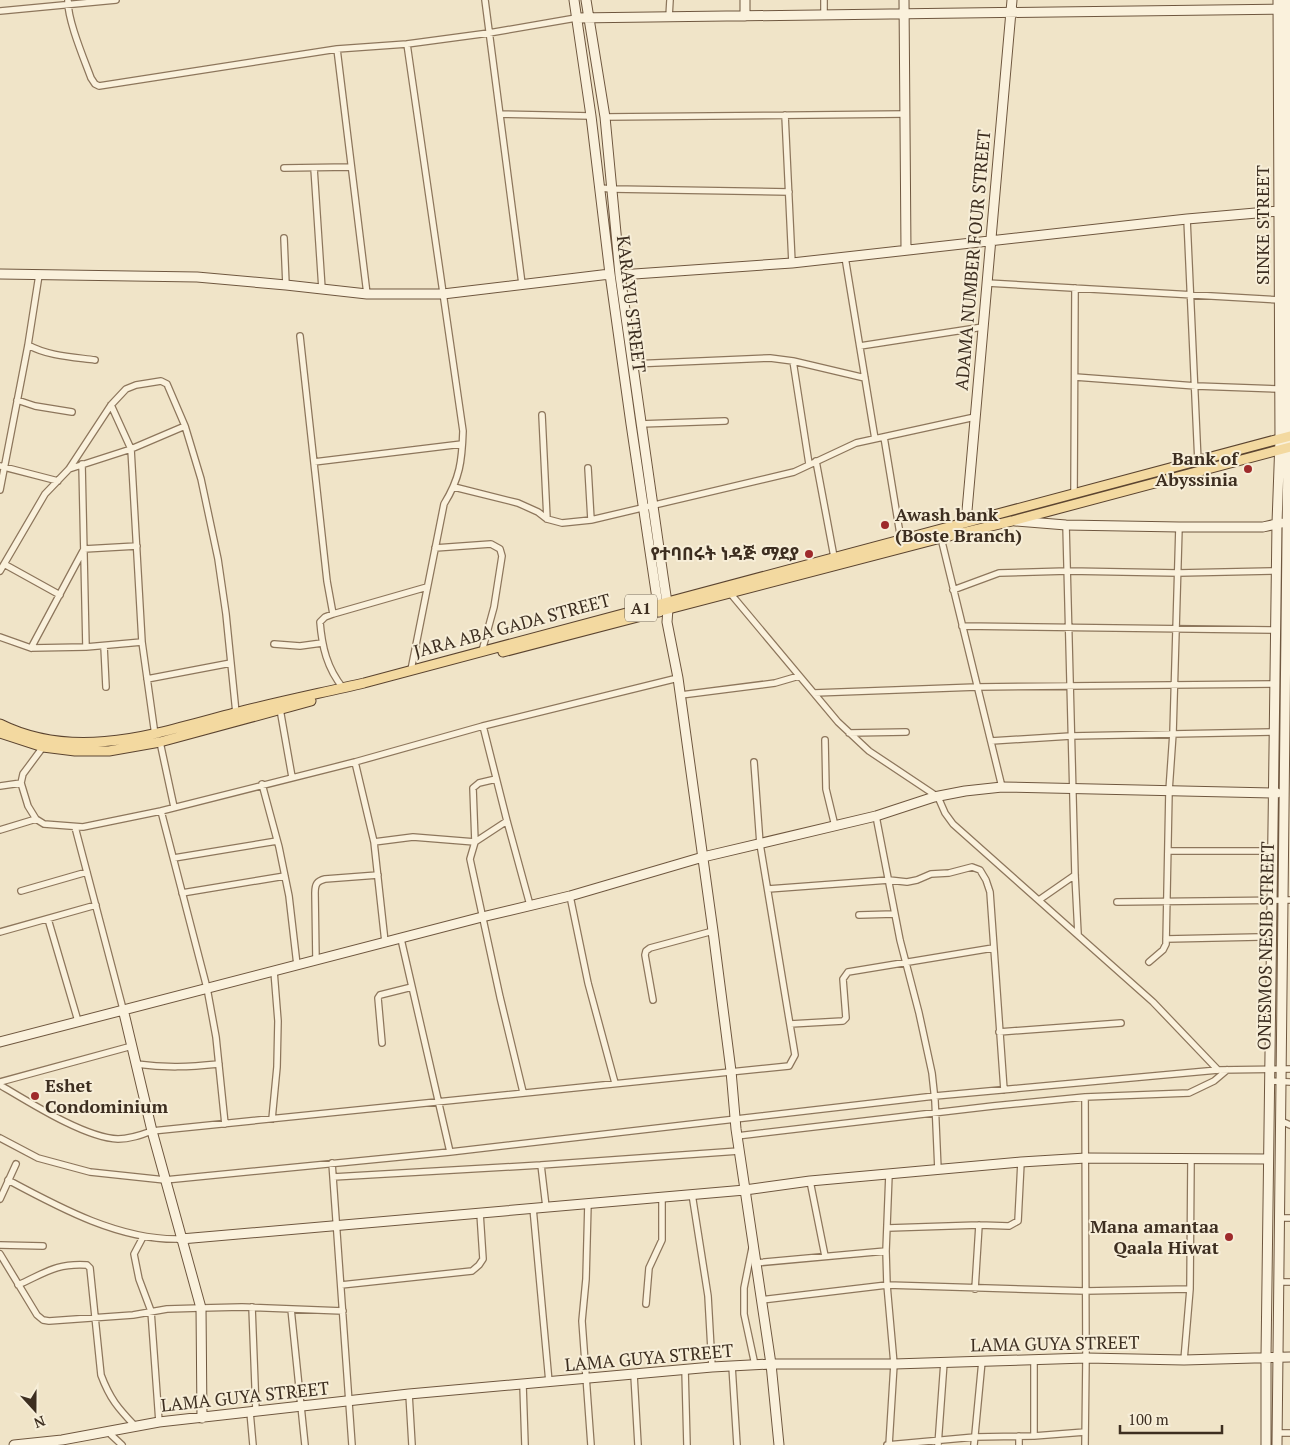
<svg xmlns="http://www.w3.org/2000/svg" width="1290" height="1445" font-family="'PT Serif','Noto Sans Ethiopic',serif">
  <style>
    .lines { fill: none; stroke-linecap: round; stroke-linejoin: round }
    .street-casing { stroke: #8d765c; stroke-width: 8 }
    .secondary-casing { stroke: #6f573f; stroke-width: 11 }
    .primary-casing { stroke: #5b4430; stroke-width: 11 }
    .street { stroke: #faf1dc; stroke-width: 5.5 }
    .secondary { stroke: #faf1dc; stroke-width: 9 }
    .primary { stroke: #f3d9a0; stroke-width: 9 }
    .poi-dot { fill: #9e2a2b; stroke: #f7eed8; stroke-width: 2 }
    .labels { text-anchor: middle; stroke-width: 4; stroke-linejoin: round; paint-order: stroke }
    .shield { fill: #f7eed8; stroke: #756857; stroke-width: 1 }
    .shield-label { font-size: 16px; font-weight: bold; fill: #3d2e20 }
    .street-label { font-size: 18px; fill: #3d2e20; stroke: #f7eed8 }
    .poi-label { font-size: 18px; font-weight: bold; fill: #3d2e20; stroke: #f7eed8; text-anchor: end }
  </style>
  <rect width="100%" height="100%" fill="#f0e4c8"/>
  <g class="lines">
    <g class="street-casing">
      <path id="street" d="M68 0C67 19 84 59 91 78L95 84 99 86 337 49 407 44 489 33 576 18
        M485 0 522 284
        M824 0V15
        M0 11 116 0
        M669 17 670 0
        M407 44 463 431C462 461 460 478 444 504L411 670
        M337 49 367 294
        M501 114 591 116
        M785 115 792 263
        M605 117 905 114
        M284 168 351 167
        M314 168 322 289
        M600 188 612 189 789 192
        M1187 219 1198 462
        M284 238 286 285
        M845 257 875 439
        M987 283 1280 300
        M300 336 327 581 333 614
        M28 345C48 356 72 357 95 360
        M860 346 983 327
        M793 361 809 464
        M632 364 770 358 793 361 865 378
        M1075 377 1196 386 1279 389
        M17 400 35 406 72 412
        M111 405 131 449 142 642 155 735
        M542 415 547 519
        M640 424 725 421
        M884 437 901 540
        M816 461 834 557
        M314 462 462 444
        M82 464 86 647
        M0 466 58 481
        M588 468 591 520
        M69 469 131 449 185 426
        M454 487 518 503 538 512 547 519 562 523 591 520 794 472 856 443 975 417
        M0 490 28 345 39 275
        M1074 494 1075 288
        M1066 525 1075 875 1078 934
        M941 538 1002 787
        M435 548 491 544 500 549 502 556 494 607 482 651
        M4 564 60 595
        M0 571 45 494 69 469 111 405 126 389 136 385 161 381 167 384 185 426 201 479 218 559 226 614 236 713
        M953 590 999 573 1068 571 1178 573 1276 571
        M730 593 838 722 869 751 938 797 945 813 953 824 1153 1002 1218 1070
        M962 626 1275 630
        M0 637 31 648 86 647 142 642
        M274 644 300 646 322 643
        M104 646 106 687
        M31 648 84 549 137 546
        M147 679 231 663
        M343 688C327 668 322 647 320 622L325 617 333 614 427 587
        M814 693 977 687 1275 684
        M681 695 775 683 799 676
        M280 709 292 777
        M483 726 507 821 530 905
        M849 733 906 732
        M825 740 826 789 835 826
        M991 741 1071 736 1274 732
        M160 742 174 807
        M43 747 23 774 21 783 28 806 36 819 44 824 83 827 161 811 355 762 483 726 678 678
        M355 762 374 842 385 942
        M496 779 479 783 473 788 475 842 470 859 500 997 523 1092
        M262 784 279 847 289 896 297 965
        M0 786 21 783
        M161 811 207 988 216 1037 225 1124
        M876 816 900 940 919 1013 932 1073 935 1101 938 1170
        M75 827 123 1009
        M0 830 36 819
        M374 842 413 837 475 842 507 821
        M1169 851H1272
        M174 858 277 841
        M768 889 889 880 907 882 917 880 931 874 949 873 972 867 980 870 986 880 990 892 1004 1090
        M21 891 87 872
        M182 893 285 876
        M570 896 588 983 615 1083
        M1039 900 1075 875
        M1117 902 1290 900
        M859 915 895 914
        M48 919 78 1021
        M0 932 96 905
        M401 939 450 1152
        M1166 939 1259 937
        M316 960 315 893C315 884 317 881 325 879L378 875
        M1149 962 1163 950 1166 944 1169 791 1173 733 1179 527
        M653 1000 645 955 646 951 650 948 713 931
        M790 1024 843 1021 846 1018 843 979 848 972 993 948
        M999 1032 1121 1023
        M382 1043 378 998 380 995 412 987
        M136 1064C167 1068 188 1067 219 1064
        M1269 1081 1290 1082
        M0 1082 132 1046
        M0 1085C29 1102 85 1138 118 1139 130 1139 141 1135 152 1131L789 1066 795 1055 760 844 754 762
        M272 1119 277 1067 278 1021 274 971
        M1281 1121 1290 1125
        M737 1136 993 1106 1085 1097 1189 1093 1214 1081 1227 1070
        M0 1138 38 1158 90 1172 165 1180 450 1152 935 1096 1218 1070 1290 1069
        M332 1163 352 1445
        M541 1165 546 1207
        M333 1177 541 1165 739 1151
        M8 1180C60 1208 121 1241 181 1239
        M810 1181 825 1256
        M692 1194 708 1296 712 1367
        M0 1199 16 1164
        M588 1203 586 1279 582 1321 591 1445
        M533 1208 549 1382
        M1279 1218H1290
        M888 1228 979 1225 1009 1226 1018 1221 1021 1162
        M143 1237 134 1254 139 1279 151 1311 159 1422
        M0 1245 43 1246
        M752 1248 744 1288V1314L755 1365
        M0 1254 37 1315 43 1320 49 1321 133 1315 167 1309 201 1308 242 1307 343 1311
        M755 1263 886 1251
        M1279 1282H1290
        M18 1285C45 1273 56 1263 87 1265L90 1268 101 1375C110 1399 118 1408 135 1426
        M341 1285 472 1271 479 1265 483 1259 480 1213
        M975 1289 979 1225
        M761 1300 887 1285 1085 1291 1190 1289
        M646 1304 649 1268 662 1240V1197
        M252 1307 256 1411
        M291 1309 305 1445
        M1184 1360 1190 1289 1191 1159
        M732 1366 737 1445
        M685 1369 687 1445
        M634 1375 638 1445
        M523 1385 525 1445
        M409 1394 412 1445
        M250 1412 253 1445
        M107 1431 122 1445
        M1277 1433H1290
        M1034 1436V1359
        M887 1445 975 1437 1034 1436 1085 1432
        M889 1445 894 1364 887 1285 886 1251 889 1174
        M938 1445 944 1362
        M974 1445 982 1361
        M1019 1445V1436
        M1085 1445 1086 1358 1085 1097"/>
    </g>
    <g class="secondary-casing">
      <path id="secondary" d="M574 0 591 116 610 274 631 424 659 612
        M586 0 605 117 620 275 663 576 668 609 667 622 678 678 713 931 731 1071 736 1129 771 1364 779 1445
        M745 0V16
        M904 0 906 250
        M576 18 1282 9
        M0 274 197 277 286 285 367 294H443L610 274
        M620 275 792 263 1187 219 1279 211
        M1015 521 1066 525 1179 527H1263L1281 523
        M966 522 1012 0
        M123 1009 152 1131 201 1308 202 1418
        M0 1042 482 917 570 896 703 857 876 816 934 797 965 791 1002 787 1277 793
        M181 1239 745 1190 810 1181 1021 1162 1086 1158 1268 1159
        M14 1445 62 1440 159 1422 409 1394 712 1367 771 1364H894L1086 1358 1184 1360 1290 1357
        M1266 1445V1357L1277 523 1280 440 1278 0
        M1277 1445 1288 447 1286 0"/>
    </g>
    <g class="primary-casing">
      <path id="primary" d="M503 652 941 538 1012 521 1290 447
        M0 724C76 762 158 733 234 713 277 702 321 693 364 683L1290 436
        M0 733 43 747 75 751H109L160 742 311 701"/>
    </g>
    <use href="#street" class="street"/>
    <use href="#secondary" class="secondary"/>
    <use href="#primary" class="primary"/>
  </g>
  <g class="poi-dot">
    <circle cx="1248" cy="469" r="5"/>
    <circle cx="885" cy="525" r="5"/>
    <circle cx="809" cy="554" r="5"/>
    <circle cx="35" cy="1096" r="5"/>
    <circle cx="1229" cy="1237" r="5"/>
  </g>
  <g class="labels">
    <rect class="shield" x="625" y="594.5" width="32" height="27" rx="4"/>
    <g class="shield-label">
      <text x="641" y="614">A1</text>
    </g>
    <g class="street-label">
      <text transform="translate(1263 225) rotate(-90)" y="6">SINKE STREET</text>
      <text transform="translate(973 260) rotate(-85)" y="6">ADAMA NUMBER FOUR STREET</text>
      <text transform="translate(631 304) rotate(83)" y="6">KARAYU STREET</text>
      <text transform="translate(512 626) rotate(-15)" y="6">JARA ABA GADA STREET</text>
      <text transform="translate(1266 946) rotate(-89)" y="6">ONESMOS NESIB STREET</text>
      <text transform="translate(1055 1344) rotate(-1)" y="6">LAMA GUYA STREET</text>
      <text transform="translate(649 1358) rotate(-5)" y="6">LAMA GUYA STREET</text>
      <text transform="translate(245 1397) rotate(-6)" y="6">LAMA GUYA STREET</text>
    </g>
    <g class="poi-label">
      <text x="1238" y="465">Bank of<tspan x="1238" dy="21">Abyssinia</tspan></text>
      <text x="895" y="521" text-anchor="start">Awash bank<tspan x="895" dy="21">(Boste Branch)</tspan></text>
      <text x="799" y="560">የተባበሩት ነዳጅ ማደያ</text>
      <text x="45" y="1092" text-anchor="start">Eshet<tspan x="45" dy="21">Condominium</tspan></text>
      <text x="1219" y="1233">Mana amantaa<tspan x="1219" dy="21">Qaala Hiwat</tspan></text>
    </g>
  </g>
  <g transform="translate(35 1410) rotate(159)" stroke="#f7eed8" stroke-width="4" paint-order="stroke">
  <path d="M0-4L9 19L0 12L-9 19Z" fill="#3d2e20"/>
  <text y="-8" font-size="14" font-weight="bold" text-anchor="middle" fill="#3d2e20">N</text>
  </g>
  <path d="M1120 1425v8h102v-8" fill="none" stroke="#3d2e20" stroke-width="2.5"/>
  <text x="1128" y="1425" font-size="15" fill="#3d2e20" stroke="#f7eed8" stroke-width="4" paint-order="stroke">100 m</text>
</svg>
